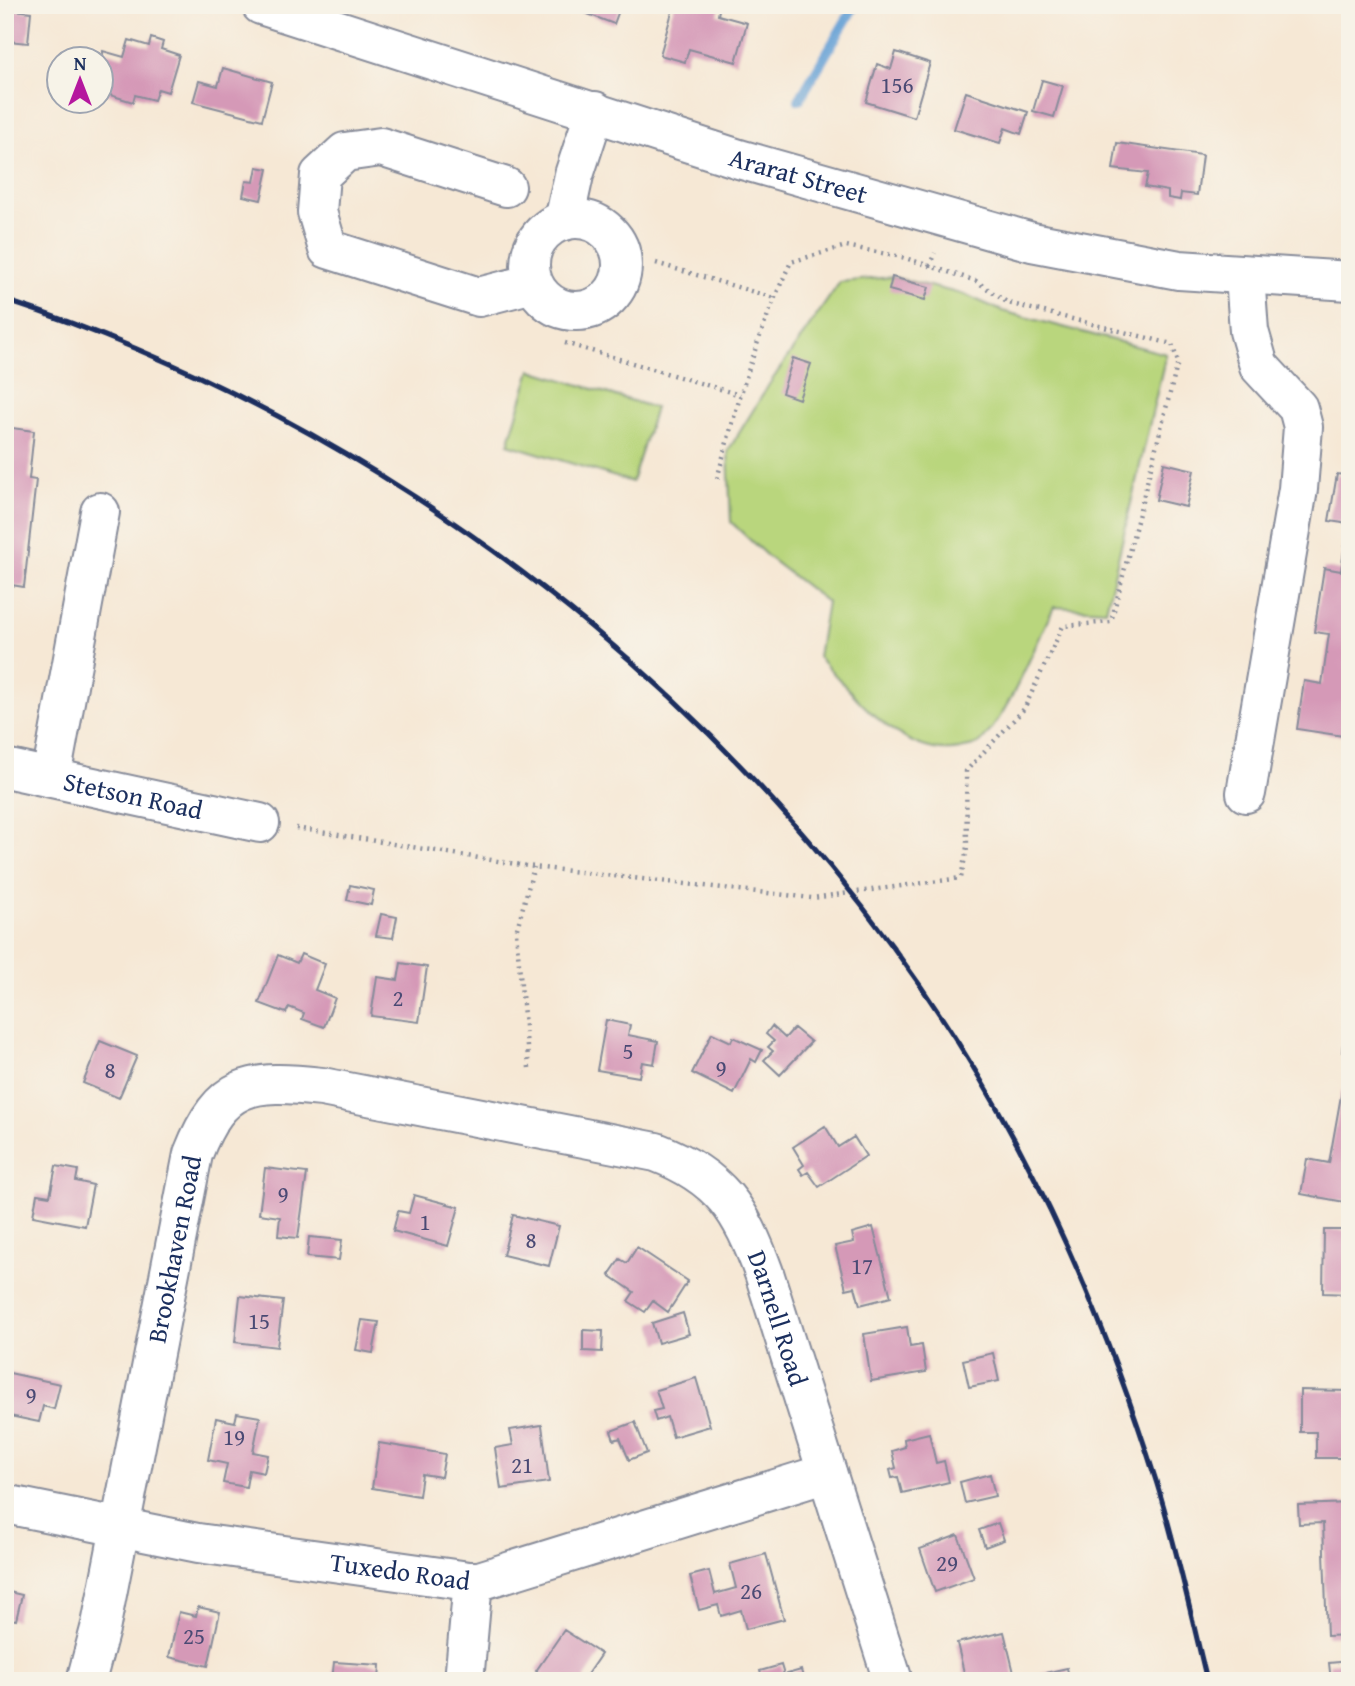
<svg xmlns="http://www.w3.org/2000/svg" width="1355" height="1686" font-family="'Gentium Book Plus',serif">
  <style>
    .green { fill: #b9d67d; stroke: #6a826e; stroke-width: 2 }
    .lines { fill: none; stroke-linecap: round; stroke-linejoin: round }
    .stream { stroke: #65a0d5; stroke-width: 10 }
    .building { fill: #d599b7 }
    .minor-casing { stroke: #888c9a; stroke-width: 42 }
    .major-casing { stroke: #888c9a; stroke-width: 42 }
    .path { stroke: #888c9a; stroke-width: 4.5; stroke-dasharray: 2 5; stroke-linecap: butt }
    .minor { stroke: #fff; stroke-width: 38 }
    .major { stroke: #fff; stroke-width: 38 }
    .rail { stroke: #1b2f5e; stroke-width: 5 }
    .labels { text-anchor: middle; stroke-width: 5; stroke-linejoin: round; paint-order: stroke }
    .number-label { font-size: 23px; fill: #4a4a74 }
    .street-label { font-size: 26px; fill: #1b2f5e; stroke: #f7f3e8 }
  </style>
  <rect width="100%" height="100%" fill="#f7f3e8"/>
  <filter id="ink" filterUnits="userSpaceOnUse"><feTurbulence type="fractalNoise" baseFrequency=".0143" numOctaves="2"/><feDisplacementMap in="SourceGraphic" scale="14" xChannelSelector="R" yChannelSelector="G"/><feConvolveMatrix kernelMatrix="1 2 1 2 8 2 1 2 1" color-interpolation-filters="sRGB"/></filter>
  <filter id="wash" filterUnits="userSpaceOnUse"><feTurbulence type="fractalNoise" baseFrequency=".00686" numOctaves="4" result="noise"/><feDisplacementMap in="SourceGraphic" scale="28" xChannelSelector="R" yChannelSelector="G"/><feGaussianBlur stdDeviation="1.57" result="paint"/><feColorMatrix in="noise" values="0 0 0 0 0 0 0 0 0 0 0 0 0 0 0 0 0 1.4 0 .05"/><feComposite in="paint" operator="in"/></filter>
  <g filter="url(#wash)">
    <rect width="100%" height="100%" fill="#f6e8d5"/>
    <path class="green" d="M892 277 966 295 1002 311 1166 354 1106 610 1054 607C1035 645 1009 714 980 743 975 747 967 747 960 749 901 760 854 693 818 657L827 602 767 556 731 522 728 451 770 383 840 282Z
      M531 370 655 408 632 482 508 444Z"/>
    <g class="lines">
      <path class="stream" d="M799 100 855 5"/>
    </g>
    <g id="blocks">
      <path class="building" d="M564 5H621L614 24Z
        M674 5H720L718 15 747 23 736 62 689 49 685 62 660 55Z
        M5 9 31 12 28 43 8 41 5 46Z
        M151 38 163 42 161 49 179 55 168 92 158 89 154 100 135 95 133 102 107 94 110 83 102 80 103 51 124 57 129 40 149 46Z
        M896 52 930 63 914 117 866 102 877 64 891 69Z
        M223 68 272 82 262 120 193 102 199 81 218 86Z
        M1042 80 1063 86 1054 117 1033 111Z
        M966 92 1028 112 1021 134 1005 128 1000 143 954 129Z
        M1117 143 1202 155 1197 195 1181 193 1180 200 1168 198V191L1145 187 1148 173 1113 169Z
        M257 167 268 169 261 200 243 196 246 181 254 182Z
        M892 277 929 287 925 300 889 290Z
        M793 358 811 364 799 399 782 393Z
        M5 427 34 431 29 479 36 480 24 587 5 584Z
        M1164 463 1194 470 1186 507 1156 500Z
        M1337 474 1350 476V524L1329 521Z
        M1348 524 1350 525V737L1297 729 1304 681 1322 684 1329 634 1314 632 1324 568 1341 571Z
        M350 885 374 890 371 905 347 900Z
        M381 914 397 917 393 938 376 936Z
        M301 954 325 964 315 990 335 998 324 1027 302 1019 304 1013 289 1007 286 1013 259 1003 278 955 297 963Z
        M401 963 427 967 419 1022 371 1016 377 977 398 980Z
        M1348 1002H1350V1053L1342 1052Z
        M606 1020 630 1025 628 1035 658 1041 654 1064 642 1062 639 1077 597 1070Z
        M772 1026 785 1038 794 1028 811 1042 780 1075 764 1060 773 1051 768 1047 774 1041 766 1034Z
        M712 1033 731 1042 733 1037 762 1050 756 1062 751 1059 734 1094 692 1073Z
        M100 1041 137 1056 119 1098 83 1083Z
        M1342 1090 1350 1092V1203L1301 1194 1307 1159 1329 1163Z
        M825 1126 838 1147 854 1137 866 1156 819 1187 808 1172 803 1175 799 1169 804 1165 793 1147Z
        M56 1166 78 1170 76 1181 93 1185 85 1226 33 1216 37 1194 50 1196Z
        M265 1168 307 1173 298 1238 278 1236 280 1217 259 1214Z
        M414 1195 459 1207 448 1246 393 1231 398 1211 409 1213Z
        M513 1215 559 1226 549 1266 503 1255Z
        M873 1227 891 1297 860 1305 855 1287 846 1289 835 1246 854 1242 852 1233Z
        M1324 1230H1350V1294L1323 1293Z
        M309 1237 342 1240 339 1260 307 1257Z
        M637 1247 688 1281 668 1312 653 1301 645 1312 628 1301 634 1292 609 1275 620 1259 627 1263Z
        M240 1296 283 1301 277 1347 235 1342Z
        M683 1313 689 1334 658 1343 652 1323Z
        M362 1320 379 1322 373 1353 356 1350Z
        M907 1327 910 1347 922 1345 926 1372 871 1381 864 1334Z
        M583 1330 603 1331 602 1352 583 1351Z
        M993 1353 999 1381 969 1387 963 1360Z
        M5 1372 60 1384 54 1409 43 1406 39 1422 5 1415Z
        M696 1378 710 1426 673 1437 667 1417 656 1421 653 1411 662 1409 656 1390Z
        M1300 1390 1350 1391V1458H1316V1432H1300Z
        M237 1413 260 1417 253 1452 268 1455 264 1473 249 1470 246 1487 223 1483 227 1464 208 1460 216 1418 235 1422Z
        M635 1422 647 1453 629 1460 620 1438 614 1440 611 1431Z
        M542 1425 549 1482 501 1489 495 1448 513 1445 510 1430Z
        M929 1433 936 1463 944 1461 949 1482 902 1493 898 1477 892 1478 890 1470 896 1468 892 1451 905 1447 904 1439Z
        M379 1443 445 1454 441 1477 422 1474 419 1496 372 1488Z
        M990 1474 995 1496 965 1503 960 1482Z
        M1350 1503V1635L1327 1636 1323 1523 1299 1524 1298 1505Z
        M998 1523 1004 1540 985 1547 979 1530Z
        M958 1535 974 1578 935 1592 920 1549Z
        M766 1554 784 1619 746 1629 741 1610 721 1616 718 1605 699 1610 690 1576 709 1571 715 1594 736 1588 730 1564Z
        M5 1591 22 1595 16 1620 5 1618Z
        M198 1607 220 1612 208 1666 169 1657 179 1612 196 1616Z
        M564 1630 601 1654 584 1679 586 1681H550L536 1671Z
        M1004 1632 1016 1681H966L957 1643Z
        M1350 1661V1681H1331L1329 1663Z
        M334 1662 380 1665 379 1681H332Z
        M781 1665 784 1675 801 1670 804 1681H763L760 1671Z
        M1067 1668 1070 1681H1033L1032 1676Z"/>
    </g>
  </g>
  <g filter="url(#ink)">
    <use href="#blocks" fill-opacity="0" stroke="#888c9a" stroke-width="2"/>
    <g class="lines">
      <g class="minor-casing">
        <g id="minor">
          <path d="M506 187 381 147 345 152 320 175 317 212 328 249 479 297 533 283"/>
          <circle cx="576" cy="265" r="46"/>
          <path d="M564 221 574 175 595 111"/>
          <path d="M1245 276 1249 331 1259 366 1298 408 1303 427 1298 489 1246 793"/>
          <path id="s1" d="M5 768 260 823"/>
          <path d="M51 777 100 512"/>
          <path id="s2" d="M5 1504 198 1543 476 1582 827 1473"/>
          <path id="s3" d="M86 1681 101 1625 193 1154C221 1082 251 1079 322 1087L656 1152C721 1177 741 1210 764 1273L893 1681"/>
          <path d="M464 1681 473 1581"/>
        </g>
      </g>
      <g class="major-casing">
        <g id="major">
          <path id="s4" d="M261 5 739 159 1032 242 1179 270 1350 281"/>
        </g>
      </g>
      <path class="path" d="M656 263 774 298
        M929 266 935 253
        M565 343 740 395
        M296 828 534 867 812 898 961 878 967 847 966 771 1024 709 1063 626 1111 622 1178 362 1172 344 1008 303 976 281 902 257 846 246 791 262C757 332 736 408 716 483
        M529 1068 516 932 534 867"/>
      <use href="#minor" class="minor"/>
      <use href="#major" class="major"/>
      <path class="rail" d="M5 300C427 437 809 753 1018 1146 1074 1252 1121 1369 1157 1484 1177 1549 1191 1615 1207 1681"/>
    </g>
  </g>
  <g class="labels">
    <g class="number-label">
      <text x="897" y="93">156</text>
      <text x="398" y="1006">2</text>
      <text x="628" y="1059">5</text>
      <text x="721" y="1076">9</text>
      <text x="110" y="1078">8</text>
      <text x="283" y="1202">9</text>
      <text x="425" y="1230">1</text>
      <text x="531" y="1248">8</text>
      <text x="862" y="1274">17</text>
      <text x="259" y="1329">15</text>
      <text x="31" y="1403">9</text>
      <text x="234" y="1445">19</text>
      <text x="522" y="1473">21</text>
      <text x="947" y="1571">29</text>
      <text x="751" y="1599">26</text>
      <text x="194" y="1644">25</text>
    </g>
    <g class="street-label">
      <text dy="9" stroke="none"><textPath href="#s4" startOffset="564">Ararat Street</textPath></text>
      <text dy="9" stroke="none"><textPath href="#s1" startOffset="131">Stetson Road</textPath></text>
      <text dy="9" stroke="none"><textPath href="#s3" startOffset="441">Brookhaven Road</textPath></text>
      <text dy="9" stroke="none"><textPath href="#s3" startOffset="1258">Darnell Road</textPath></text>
      <text dy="9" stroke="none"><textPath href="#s2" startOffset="401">Tuxedo Road</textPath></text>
    </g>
  </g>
  <rect width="1355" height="1686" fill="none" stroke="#f7f3e8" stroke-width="28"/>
  <g transform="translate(80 80)"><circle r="33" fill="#f7f3e8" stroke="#9fa5b1" stroke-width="2"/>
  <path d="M0-5L12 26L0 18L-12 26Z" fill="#b5179e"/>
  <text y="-10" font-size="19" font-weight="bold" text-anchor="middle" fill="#1b2f5e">N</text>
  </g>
</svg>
